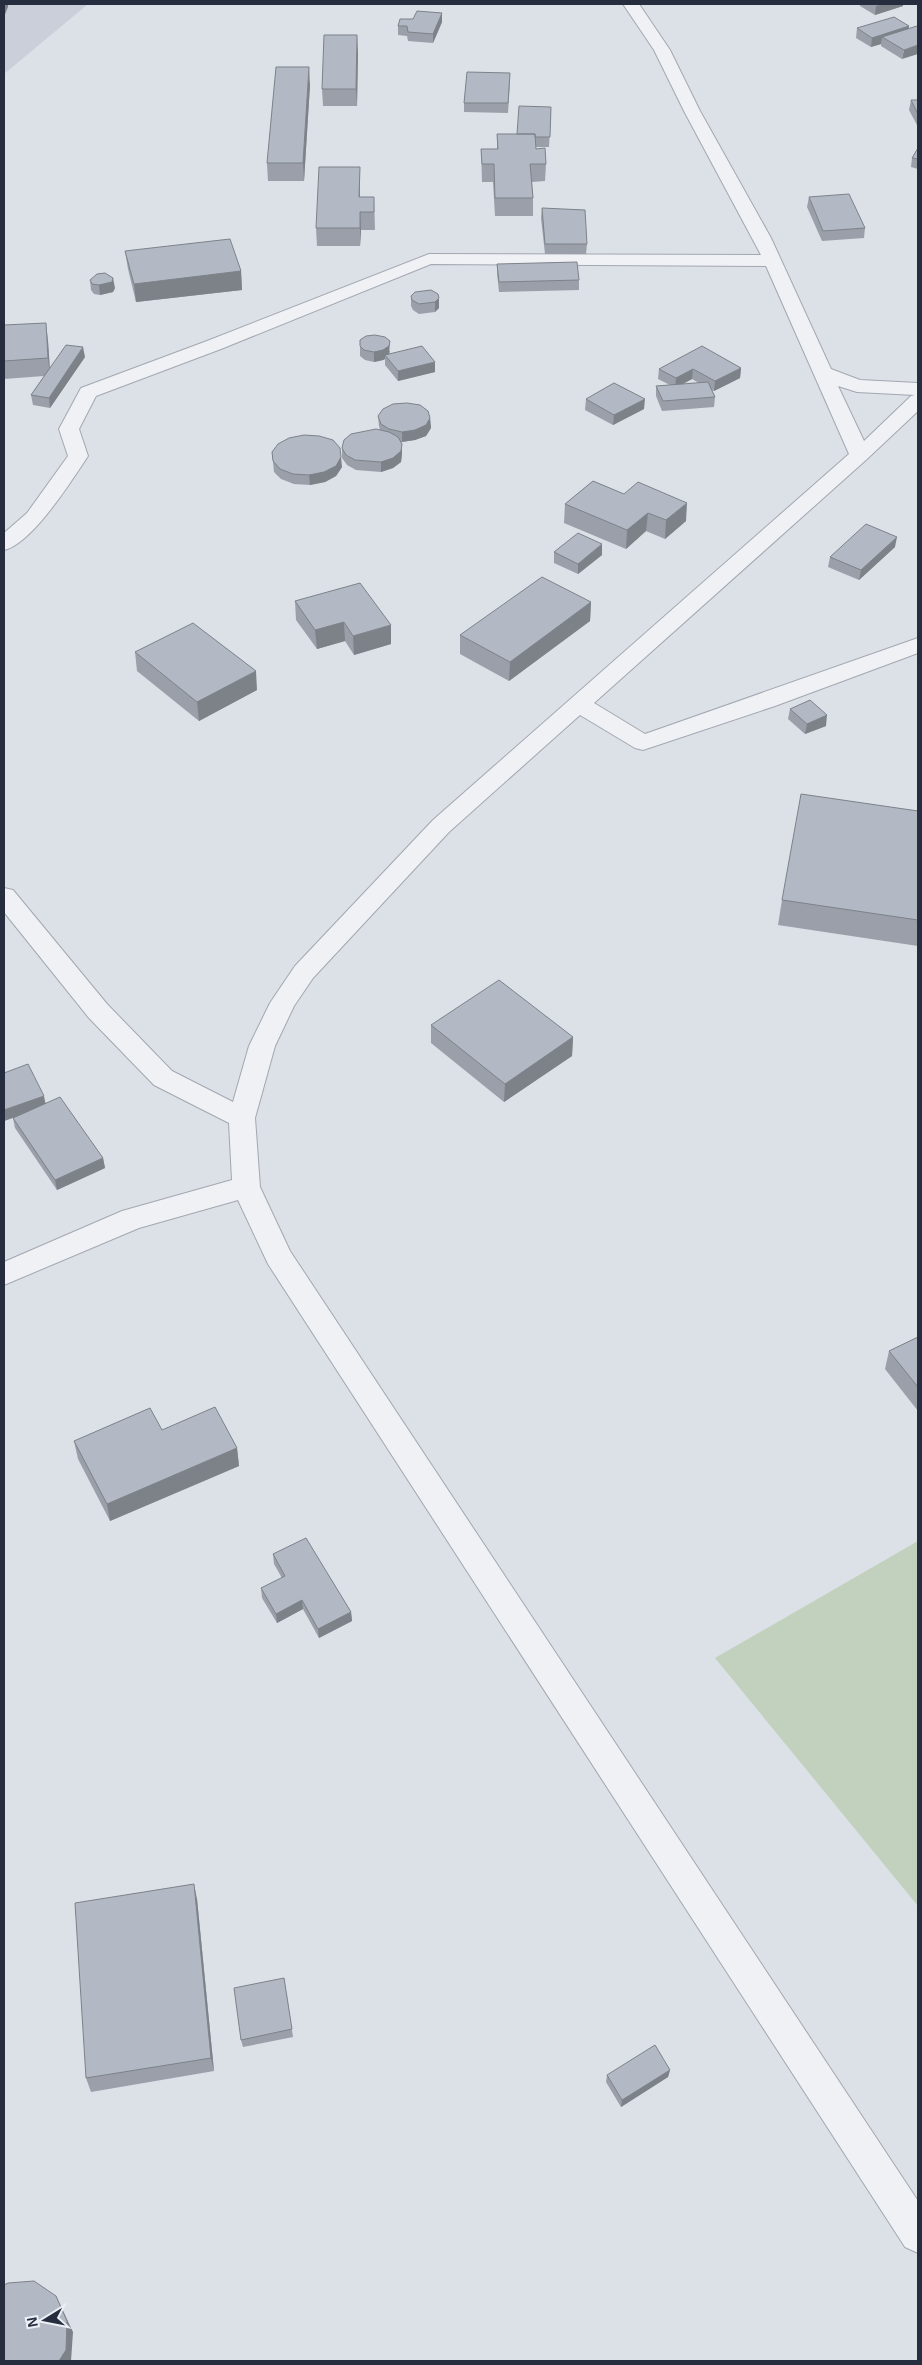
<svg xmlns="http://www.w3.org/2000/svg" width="922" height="2365" font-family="Helvetica,sans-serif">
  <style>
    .built { fill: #cacfd9 }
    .green { fill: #c1d1bd }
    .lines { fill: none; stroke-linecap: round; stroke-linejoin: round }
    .minor-casing { stroke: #a2a7b1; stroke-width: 2 }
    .minor { fill: #eff1f5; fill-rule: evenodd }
    .wall { fill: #9a9fa9; fill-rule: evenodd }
    .shaded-wall { fill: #7d8289 }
    .building { fill: #b3b9c4; stroke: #7d8289 }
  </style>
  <rect width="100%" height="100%" fill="#dce0e7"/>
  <path class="built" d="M4 4H88L4 74Z"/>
  <path class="green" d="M918 1541V1906L715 1658Z"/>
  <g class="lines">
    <g class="minor-casing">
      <path id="minor" d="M623 4H639L670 50 700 111 771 238 831 369 860 380 918 383V411L867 459 594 703 645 734 918 638V653L775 706 643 750 635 748 580 715 449 832 313 978 294 1006 275 1046 255 1118 260 1187 290 1251 918 2201V2253L905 2247 268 1264 238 1200 139 1228 4 1285V1262L122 1211 232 1180 229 1123 154 1085 89 1018 4 912V888L13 890 107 1004 172 1071 233 1102 249 1046 270 1003 295 966 433 820 849 454 766 266 431 264 221 349 96 396 79 429 88 456C72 480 32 544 4 550V533L27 513 68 456 59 429 81 388 207 341 429 254 761 255 684 111 654 50ZM838 386 857 392 915 395 911 396 864 441Z"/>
    </g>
    <use href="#minor" class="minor"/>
  </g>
  <path class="wall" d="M860 4H903V6L875 15 860 6Z
    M442 22 433 43 408 41 407 36 398 35V26Z
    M909 26 902 59 881 46V44L871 47 856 38 857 28Z
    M358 52 357 106H323L322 89Z
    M510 82 508 113 464 112V103Z
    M310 85 304 181H268L267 163Z
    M911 100H918V127L909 110Z
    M551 107 549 147H536V149L546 164 545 181 532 182 533 198V216H495L493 182H482L481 149H497V134H517Z
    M918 148V169L911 167 912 158Z
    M360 185V197H374L375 230H361L360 246H317L316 228Z
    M809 197 865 228 864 238 822 241 807 207Z
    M542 208 587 244 586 254H545L541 218Z
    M125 251 241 271 242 290 136 302 128 269Z
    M497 264 579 280V290L499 292 497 273Z
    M90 280 115 288 113 292 100 295 94 294 91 290Z
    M411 296 439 298V308L435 312 419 314 413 310 411 306Z
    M4 325 48 341 50 368 85 357 50 408 33 405 31 395 44 376 4 379Z
    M360 340 390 351 389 354 435 372 398 381 385 365V359L383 360 374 362 365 360 360 356Z
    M741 368 740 378 714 391 712 390 715 397 714 407 662 411 656 396V386L670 385 658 379 659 369ZM692 379 699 383 683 384Z
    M586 399 644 409 613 425 585 410Z
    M378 416 430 418 431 428 426 436 415 440 401 442 402 444V454L401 462 393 468 381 472 356 470 347 465 342 458V448L380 430 379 426Z
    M272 452 342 467 336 476 325 482 310 485 294 484 281 479 274 472Z
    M593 481 686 521 665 539 646 531 626 549 564 523 565 504Z
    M895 547 859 580 828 567 830 557Z
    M554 552 602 555 578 574 554 563Z
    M295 601 391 644 354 655 345 641 317 649 296 620Z
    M591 602 590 621 509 681 460 654V635Z
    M135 652 257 690 199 721 137 671Z
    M790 709 826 726 805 734 788 719Z
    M918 811V946L778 925 782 900Z
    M431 1025 573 1037 572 1056 504 1102 431 1043Z
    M4 1073 46 1103 103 1158 105 1168 57 1190 15 1128 13 1118 15 1117 4 1121Z
    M918 1337V1411L885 1369 889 1351Z
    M74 1441 237 1448 239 1466 110 1521 78 1459Z
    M273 1554 351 1612 352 1621 319 1638 303 1609 277 1623 262 1598 261 1588 282 1578 274 1564Z
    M197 1899 214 2071 91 2092 86 2078Z
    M284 1978 293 2037 243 2047 241 2040Z
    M670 2070 668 2077 621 2107 606 2082 607 2075Z"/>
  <path class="shaded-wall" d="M4 4H8V7L4 17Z
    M882 4H903V6L875 15 876 6Z
    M442 13V22L433 43V34Z
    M909 26 908 36 882 37 881 44 871 47 872 38Z
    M357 35 358 52 357 106 356 89Z
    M918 45V54L902 59 904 50Z
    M309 67 310 85 304 181 303 163Z
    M360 167V185L359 215V197Z
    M360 212 361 230 360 246Z
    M241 271 242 290 136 302 134 284Z
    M113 278 115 288 113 292 100 295 99 285Z
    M439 298V308L435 312V302Z
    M46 323 48 341 50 376 48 358Z
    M390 341 389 356 385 355V359L383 360 374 362V352Z
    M83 347 85 357 50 408 49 398Z
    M435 362V372L398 381V371Z
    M741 368 740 378 714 391 715 381Z
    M693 369 692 379 675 388 676 378Z
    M645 399 644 409 613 425 614 415Z
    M430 418 431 428 426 436 415 440 402 442V432Z
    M402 444V454L401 462 393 468 381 472V462Z
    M341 457 342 467 336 476 325 482 310 485 309 475Z
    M687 503 686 521 665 539 666 520Z
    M648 513 646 531 626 549 627 530Z
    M897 537 895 547 859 580 861 570Z
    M602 544V555L578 574V564Z
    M591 602 590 621 509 681 510 662Z
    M344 622 345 641 317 649 315 630Z
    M391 625V644L354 655 353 636Z
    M256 671 257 690 199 721 197 702Z
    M827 715 826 726 805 734 807 724Z
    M573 1037 572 1056 504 1102 505 1084Z
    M44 1096 46 1106 4 1121V1110Z
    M103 1158 105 1168 57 1190 55 1180Z
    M237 1448 239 1466 110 1521 107 1504Z
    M302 1600 303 1609 277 1623 276 1614Z
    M351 1612 352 1621 319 1638 318 1629Z
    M194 1884 197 1899 214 2071 211 2058Z
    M670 2070 668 2077 621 2107 622 2100Z
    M56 2296 73 2332 71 2361H59Z"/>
  <path class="building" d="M417 11 442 13 433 34 408 32 407 26H398L400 19H413Z
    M894 17 909 26 872 38 857 28Z
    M917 26H918V45L904 50 882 37Z
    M324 35H357L356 89H322Z
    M276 67H309L303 163H267Z
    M467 72 510 73 508 103H464Z
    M911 100H918V114Z
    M519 106 551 107 550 137H535V134H517Z
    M497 134H535L536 149 545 148 546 164H530L533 198H495L494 164H482L481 149H498Z
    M918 148V159L912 158Z
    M319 167H360L359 197H374V212H360V228H316Z
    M849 194 865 228 823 231 809 197Z
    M542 208 585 210 587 244H545Z
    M230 239 241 271 134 284 125 251Z
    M577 262 579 280 499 282 497 264Z
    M105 273 113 278 112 282 99 285 92 284 90 280 97 274Z
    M431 290 438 294 439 298 435 302 419 304 412 300 411 296 415 292Z
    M46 323 48 358 4 361V325Z
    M375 335 385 337 390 341 389 346 383 350 374 352 364 350 360 346V340L366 336Z
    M66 345 83 347 49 398 31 395Z
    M422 346 435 362 398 371 385 355Z
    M702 346 741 368 715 381 693 369 676 378 659 369Z
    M708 382 715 397 663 401 656 386Z
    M614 383 645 399 614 415 586 399Z
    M407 403 420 405 428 411 430 418 426 425 415 430 402 432 389 429 381 424 378 416 383 409 393 404Z
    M376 429 389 432 398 437 402 444 401 451 393 458 381 462 355 460 346 455 342 448 344 440 351 434Z
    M304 435 319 436 333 440 340 448 341 457 336 466 324 472 309 475 293 474 280 469 273 461 272 452 278 444 289 438Z
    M593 481 624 494 638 482 687 503 666 520 648 513 627 530 565 504Z
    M866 524 897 537 861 570 830 557Z
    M578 533 602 544 578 564 554 552Z
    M542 577 591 602 510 662 460 635Z
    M360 583 391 625 353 636 344 622 315 630 295 601Z
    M193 623 256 671 197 702 135 652Z
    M810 700 827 715 807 724 790 709Z
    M801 794 918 811V920L782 900Z
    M499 980 573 1037 505 1084 431 1025Z
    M28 1064 44 1096 4 1110V1073Z
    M60 1097 103 1158 55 1180 13 1118Z
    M918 1337V1387L889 1351Z
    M215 1407 237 1448 107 1504 74 1441 150 1408 162 1430Z
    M306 1538 351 1612 318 1629 302 1600 276 1614 261 1588 285 1576 273 1554Z
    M194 1884 211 2058 86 2078 75 1903Z
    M284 1978 292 2029 241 2040 234 1988Z
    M655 2045 670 2070 622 2100 607 2075Z
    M34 2281 56 2296 67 2321 66 2350 59 2361H4V2285L8 2283Z"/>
  <rect width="922" height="2365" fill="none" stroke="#262d3e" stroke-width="10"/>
  <g transform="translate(45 2320) rotate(260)" stroke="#eceff5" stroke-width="4" paint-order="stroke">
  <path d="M0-4L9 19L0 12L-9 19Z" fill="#262d3e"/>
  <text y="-8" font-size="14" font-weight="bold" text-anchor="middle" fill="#262d3e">N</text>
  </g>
</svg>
